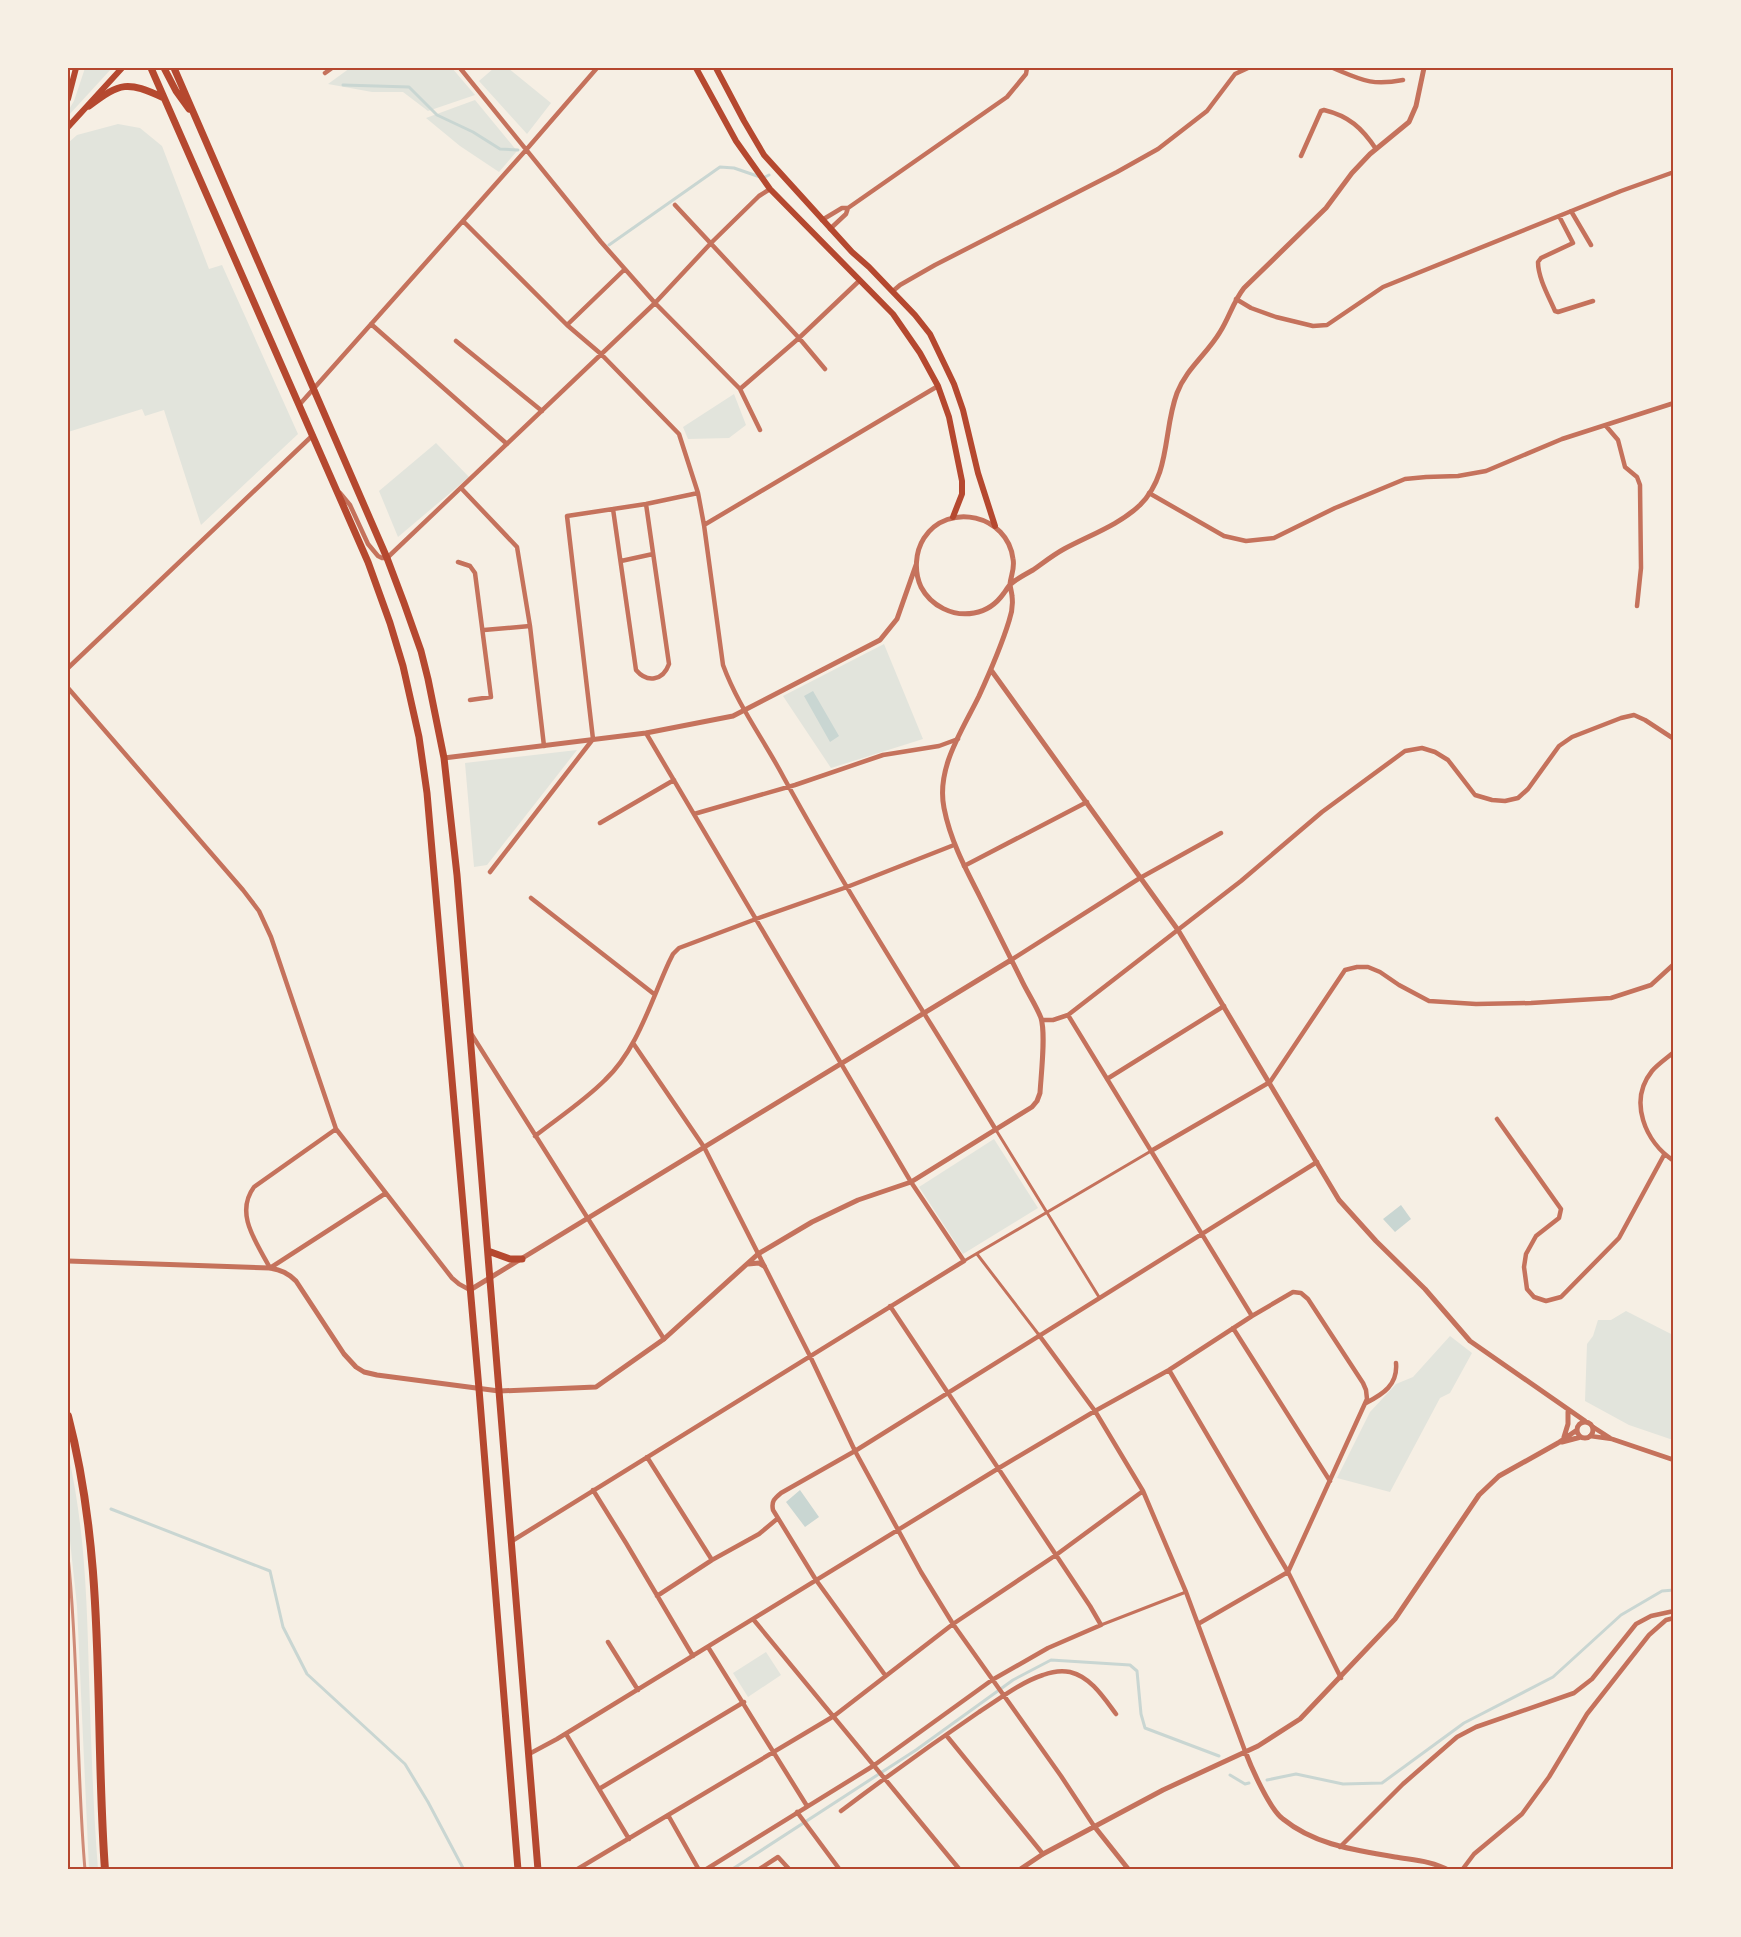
<svg xmlns="http://www.w3.org/2000/svg" width="1741" height="1937" font-family="'Asap Condensed',sans-serif">
  <style>
    .green { fill: #e2e4dc }
    .water { fill: #c9d6d2 }
    .lines { fill: none; stroke-linecap: round; stroke-linejoin: round }
    .stream { stroke: #c9d6d2; stroke-width: 3 }
    .pedestrian { stroke: #c5725c; stroke-width: 3 }
    .minor { stroke: #c5725c; stroke-width: 4.5 }
    .tertiary { stroke: #c5725c; stroke-width: 5 }
    .secondary { stroke: #b5482f; stroke-width: 6 }
    .primary { stroke: #b5482f; stroke-width: 7 }
    .trunk { stroke: #b5482f; stroke-width: 8 }
    .rail { stroke: #cf8b77; stroke-width: 3 }
    .neatline { fill: none; stroke: #b5482f; stroke-width: 2 }
  </style>
  <rect width="100%" height="100%" fill="#f6efe4"/>
  <path class="green" d="M85 68H112L68 116V111L74 101Z
    M350 68H452L475 95 428 111 403 92H372L328 84Z
    M494 68H508L551 103 527 134 479 81Z
    M475 100 517 151 499 172 460 146 426 118Z
    M118 124 140 128 162 146 209 269 222 265 298 434 201 525 164 410 145 416 142 409 68 432V143L77 135Z
    M734 394 746 425 729 438 688 439 683 427Z
    M436 443 469 477 398 537 379 491Z
    M884 644 923 739 831 768 783 696Z
    M577 750 487 865 474 867 465 763Z
    M994 1139 1038 1208 963 1254 919 1187Z
    M1626 1311 1673 1335V1440L1629 1425 1585 1401 1587 1344 1593 1336 1598 1320H1611Z
    M1450 1336 1472 1353 1450 1393 1440 1398 1390 1492 1337 1478 1370 1412 1396 1384 1413 1377Z
    M68 1454C85 1527 87 1603 89 1677 91 1741 93 1806 98 1869H89L77 1606 68 1522Z
    M766 1652 781 1675 748 1697 733 1673Z"/>
  <path class="water" d="M813 691 839 736 830 742 804 696Z
    M1401 1205 1411 1219 1395 1232 1383 1219Z
    M800 1490 819 1517 805 1527 786 1502Z"/>
  <g class="lines">
    <path class="stream" d="M343 85 409 87 437 115 473 132 500 149 518 150
      M609 245 720 167 734 168 763 178 769 175
      M111 1509 270 1571 283 1627 307 1674 405 1764 428 1802 464 1870
      M1230 1775 1245 1784 1249 1783
      M1267 1780 1296 1774 1343 1784 1382 1783 1464 1723 1553 1677 1621 1615 1662 1591 1674 1590
      M731 1870 916 1750 1013 1680 1051 1660 1130 1665 1137 1671 1141 1714 1145 1728 1219 1756"/>
    <path class="pedestrian" d="M996 1130 1099 1297
      M977 1254 1039 1335
      M964 1261 1151 1151
      M1101 1625 1186 1592"/>
    <path class="minor" d="M460 68 601 242 655 303 740 389 760 430
      M1333 68C1362 80 1371 86 1403 80
      M325 73 332 68
      M1301 156 1321 111 1324 110C1349 116 1362 128 1376 149
      M675 205 799 338 825 369
      M1571 211 1591 245
      M1559 216 1573 243 1541 258 1538 262C1538 278 1549 297 1555 311L1558 312 1593 301
      M822 220 842 208H848L1007 97 1026 74 1027 68
      M463 221 567 325 601 354 679 434 698 493 704 525 723 665C738 706 764 740 784 778 850 898 925 1013 996 1130
      M830 229 846 214 848 208
      M893 291 900 285 935 265 1117 172 1158 149 1207 111 1235 74 1248 68
      M1236 299 1251 308 1276 317 1313 326 1327 325 1383 287 1621 191 1674 172
      M371 324 507 444
      M567 325 625 269
      M456 341 542 411
      M740 389 799 338 859 281
      M300 404 526 150 597 68
      M1606 426 1618 440 1625 467 1637 477 1640 485 1641 568 1637 606
      M461 488 517 547 530 626 544 746
      M340 493 350 505 368 544 378 556 382 558H387L655 303 711 243 759 196 770 189
      M1149 493 1224 536 1246 541 1274 538 1335 508 1405 479 1426 477 1458 476 1486 471 1562 439 1674 403
      M613 509 636 670C647 683 663 681 669 664L646 504
      M704 525 938 386
      M621 561 653 554
      M458 562 470 566 475 573 491 697 470 700
      M484 630 530 626
      M68 668 313 435
      M68 688 243 890 259 911 271 937 336 1129 452 1278 459 1284 470 1290
      M694 814 795 785 883 755 939 746 958 739
      M600 823 674 780
      M964 866 1087 802
      M490 872 593 739 567 516 646 504 698 493
      M531 898 654 994
      M1011 960 1140 878 1221 833
      M1068 1015 1252 1316
      M1042 1020H1053L1068 1015 1241 881 1322 812 1405 751 1422 748 1435 752 1448 760 1475 795 1492 800 1505 801 1518 798 1528 789 1559 746 1572 737 1621 718 1634 715 1645 720 1674 739
      M472 1035 664 1339
      M633 1043 704 1147 810 1356 855 1451 921 1572 953 1624 1061 1776 1094 1826
      M1674 1052C1667 1058 1658 1064 1652 1071 1628 1101 1645 1142 1674 1161
      M1107 1079 1224 1006
      M1497 1119 1561 1209 1559 1218 1536 1236 1526 1254 1524 1267 1527 1289 1534 1297 1546 1301 1561 1297 1619 1238 1664 1155
      M336 1129 254 1187C234 1214 257 1243 270 1268L386 1193
      M535 1136C558 1118 584 1101 605 1080 637 1050 651 1001 669 962L673 954 679 948 756 919 847 887 954 845
      M1151 1151 1270 1082 1345 970 1357 967H1368L1380 972 1399 985 1429 1001 1476 1004 1531 1003 1611 998 1651 985 1674 964
      M1233 1328 1330 1481
      M1039 1335 1095 1411 1143 1491 1186 1592 1245 1751
      M1169 1370 1288 1572 1341 1678
      M1366 1403C1383 1394 1398 1385 1396 1363
      M1593 1427 1610 1438
      M1590 1436 1612 1439 1674 1460
      M647 1457 712 1560
      M593 1490 626 1543 693 1656
      M512 1541 964 1261 911 1182 646 733
      M657 1596 712 1560 759 1534 777 1519
      M753 1619 960 1870
      M608 1642 638 1690
      M708 1647 807 1806
      M885 1675 816 1580 773 1510C771 1501 775 1498 781 1493L855 1451 1317 1162
      M566 1734 629 1839
      M946 1735 1043 1854
      M529 1754 557 1739 999 1468 1095 1411 1169 1370 1252 1316 1293 1292 1301 1293 1308 1299 1363 1383 1366 1390 1367 1399 1288 1572 1198 1624
      M599 1789 744 1702
      M841 1811C886 1777 932 1744 979 1712 998 1700 1021 1682 1043 1675 1051 1672 1061 1670 1070 1672 1091 1677 1104 1698 1116 1714
      M797 1812 840 1870
      M668 1815 699 1870
      M1340 1847 1403 1784 1457 1737 1476 1727 1574 1693 1592 1679 1636 1624 1651 1616 1674 1611
      M576 1870 834 1716 953 1624 1056 1555 1143 1491
      M705 1870 873 1766 992 1680 1048 1648 1101 1625 1090 1606 890 1306
      M758 1870 778 1857 790 1870
      M1462 1870 1474 1854 1522 1814 1549 1777 1587 1714 1649 1635 1666 1620 1674 1618"/>
    <path class="tertiary" d="M991 670 1178 930 1339 1200 1376 1241 1425 1289 1470 1341 1585 1421
      M444 758 646 733 733 716 880 640 897 619 916 565
      M68 1261 270 1268C281 1270 288 1273 296 1281L344 1354 356 1367 364 1372 377 1375 499 1391 596 1387 664 1339 758 1254 812 1222 858 1200 911 1182 1032 1107 1037 1101 1040 1093C1041 1075 1046 1034 1041 1018 1036 1005 1027 992 1021 979 1007 951 993 923 979 895 964 866 950 839 944 808 936 768 962 731 979 696 990 672 1001 647 1009 621 1012 613 1013 604 1012 596 1012 594 1010 586 1010 584 1011 575 1015 568 1013 559 1008 515 948 501 924 538 915 552 914 572 921 587 931 606 953 617 974 613 986 611 997 603 1004 593 1008 588 1007 587 1012 583 1018 578 1026 574 1033 570 1043 563 1053 555 1064 549 1090 535 1119 525 1140 505 1171 474 1163 430 1177 393 1186 369 1207 354 1220 332 1229 318 1233 302 1244 288L1326 208 1352 173 1370 154 1409 122 1416 106 1424 68
      M748 1264 759 1263 764 1266
      M470 1290 1011 960
      M1577 1430a8 8 0 1 1 16 0a8 8 0 1 1-16 0Z
      M1564 1437 1568 1424V1412
      M1562 1442 1581 1437
      M1245 1751C1251 1767 1270 1810 1283 1819 1315 1845 1355 1850 1395 1857 1412 1860 1433 1861 1448 1870
      M1094 1826 1129 1870
      M1019 1870 1043 1854 1163 1790 1258 1746 1300 1719 1395 1619 1479 1495 1499 1476 1558 1443 1577 1430"/>
    <path class="secondary" d="M696 68 736 141 770 189 893 314 920 353 938 386 949 417 962 481V494L953 517
      M716 68 744 121 764 155 852 252 869 267 915 315 930 334 954 384 963 410 978 473 995 526
      M68 99 76 68
      M68 127 122 68"/>
    <path class="primary" d="M151 68 368 562 390 623 403 666 419 737 427 793 479 1389 518 1870
      M164 68 176 91 189 109
      M174 68 387 558 404 603 421 651 428 679 444 758 457 875 538 1870
      M89 106C121 82 127 81 164 98
      M488 1251 510 1259H522"/>
    <path class="trunk" d="M68 1416C107 1565 94 1718 105 1870"/>
    <path class="rail" d="M68 1556C79 1660 76 1765 85 1870"/>
  </g>
  <rect width="1741" height="1937" fill="none" stroke="#f6efe4" stroke-width="138"/>
  <rect x="69" y="69" width="1603" height="1799" class="neatline"/>
</svg>
